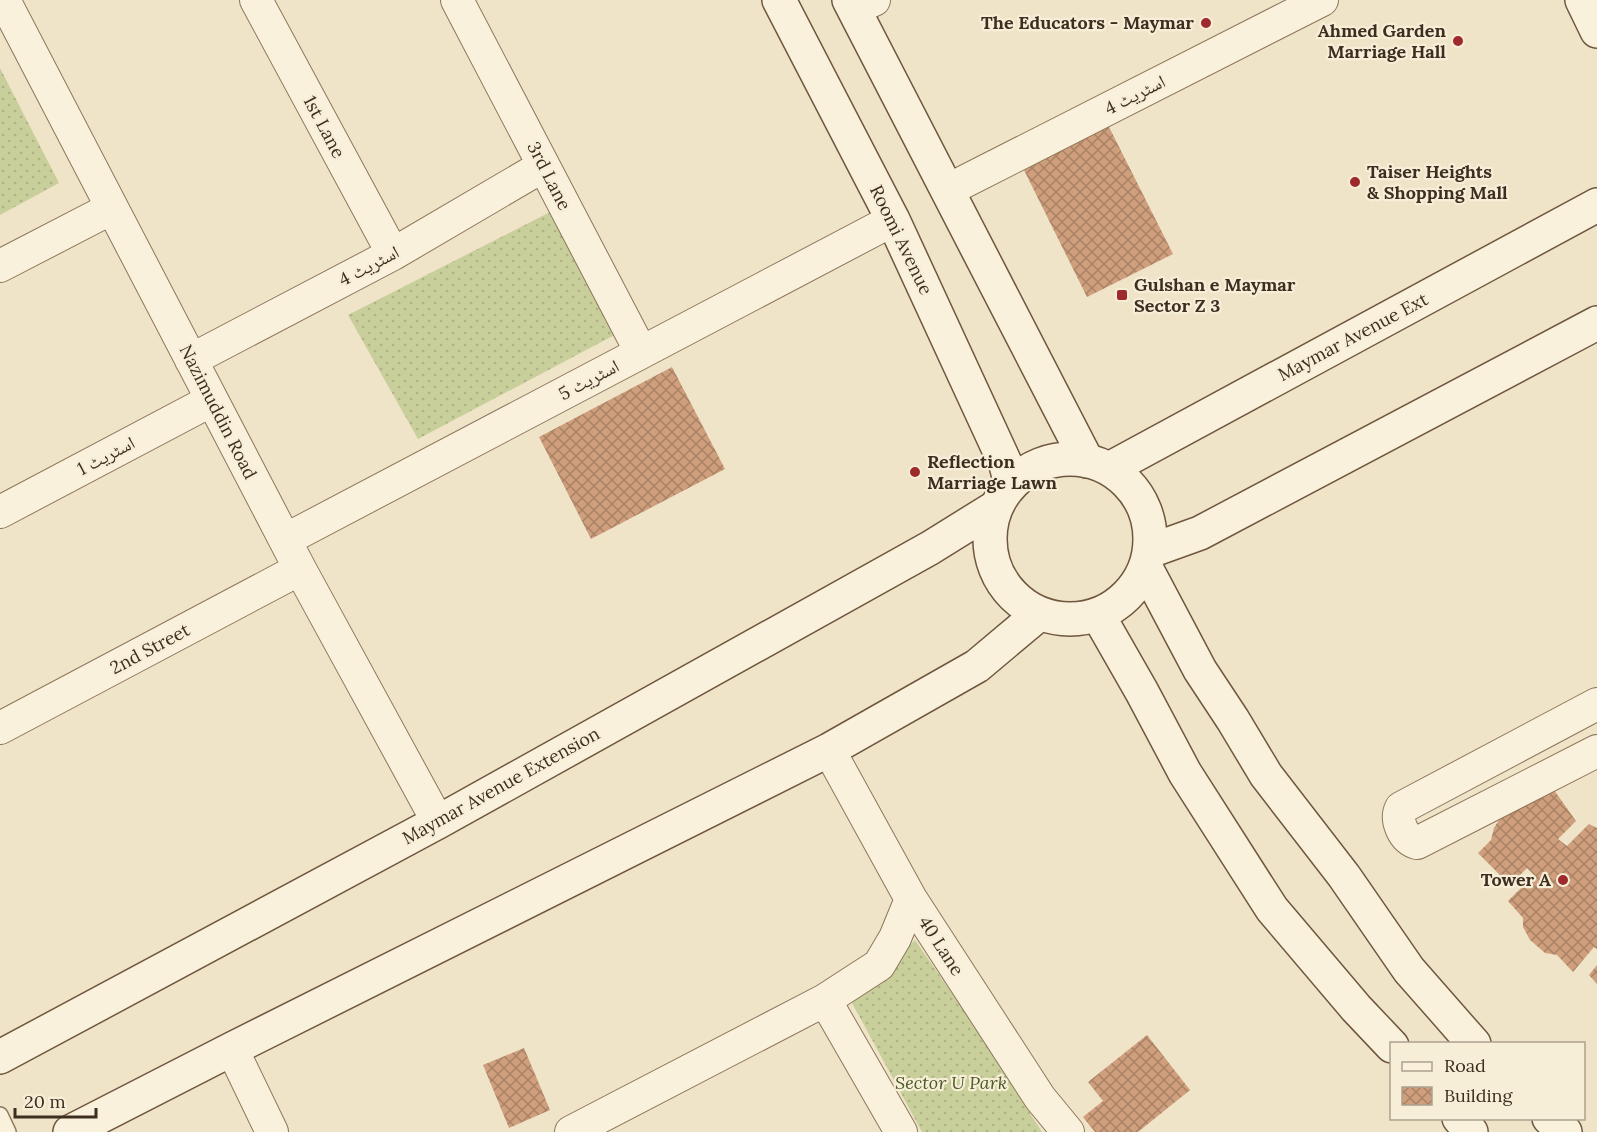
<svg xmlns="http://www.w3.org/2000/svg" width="1597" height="1132" font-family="Lora,'Noto Naskh Arabic',serif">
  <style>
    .grass { fill: url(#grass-dots) }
    .building { fill: url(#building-cross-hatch) }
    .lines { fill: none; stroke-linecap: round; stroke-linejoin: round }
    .lane-casing { stroke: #8d765c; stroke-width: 18 }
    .street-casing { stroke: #8d765c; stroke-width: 34 }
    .secondary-casing { stroke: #6f573f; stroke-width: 36 }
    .lane { stroke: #faf1dc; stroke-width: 15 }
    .street { stroke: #faf1dc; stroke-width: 32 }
    .secondary { stroke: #faf1dc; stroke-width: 33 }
    .poi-dot { fill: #9e2a2b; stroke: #f7eed8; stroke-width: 2 }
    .labels { text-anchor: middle; stroke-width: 4.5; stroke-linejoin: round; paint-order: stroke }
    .poi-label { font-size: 18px; font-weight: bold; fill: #3d2e20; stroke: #f7eed8; text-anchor: end }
    .street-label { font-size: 18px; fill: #3d2e20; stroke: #f7eed8 }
    .park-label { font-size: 18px; font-style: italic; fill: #4d5a26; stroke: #f7eed8 }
  </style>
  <defs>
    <pattern id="grass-dots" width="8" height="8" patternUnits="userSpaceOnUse" patternTransform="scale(1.5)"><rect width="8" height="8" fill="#c9cf9b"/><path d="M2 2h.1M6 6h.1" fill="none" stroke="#aeb285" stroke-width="1.8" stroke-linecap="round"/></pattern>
    <pattern id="building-cross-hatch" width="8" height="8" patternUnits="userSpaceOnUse" patternTransform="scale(1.5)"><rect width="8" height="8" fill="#cf9f7d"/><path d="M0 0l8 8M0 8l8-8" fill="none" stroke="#a98266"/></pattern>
  </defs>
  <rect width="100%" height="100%" fill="#f0e4c8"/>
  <path class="grass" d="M0 68 59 183 0 215Z
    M556 209 624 330 418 439 348 315Z
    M915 940 965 1012 1042 1132H922L852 1003Z"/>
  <path class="building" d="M1104 117 1173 254 1087 297 1019 160Z
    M672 367 725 469 591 539 539 437Z
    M1549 783 1576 821 1558 839 1567 846 1589 824 1597 828V949L1594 947 1573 972 1557 955 1545 953 1530 940 1523 927V918L1508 901 1534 875 1527 868 1510 885 1478 853 1491 840 1494 828 1502 815 1524 802H1532Z
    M1597 965V984L1589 975Z
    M1147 1035 1190 1090 1138 1132H1095L1083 1117 1103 1101 1088 1082Z
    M524 1048 550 1110 509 1128 483 1065Z"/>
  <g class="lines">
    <g class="lane-casing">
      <path id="lane" d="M0 1115 8 1132"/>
    </g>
    <g class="street-casing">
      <path id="street" d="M4 0 300 569 438 822
        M256 0 393 254
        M457 0 641 352
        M854 9 874 0
        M948 190 1322 0
        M0 266 112 208
        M191 360 393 254 543 166
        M0 512 212 400
        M285 540 893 220
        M1597 704 1401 808C1395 820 1403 839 1417 843L1597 751
        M0 728 300 569
        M829 750 911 899 1040 1098 1068 1132
        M825 1000 901 1132
        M232 1049 272 1132
        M571 1132 825 1000 879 965 895 938 911 899"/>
    </g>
    <g class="secondary-casing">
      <path id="secondary" d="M779 0 893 220 1006 465 1011 485
        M849 0 1087 461
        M1582 0 1597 31
        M990 539a80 80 0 1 1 160 0a80 80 0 1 1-160 0Z
        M1109 469 1597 205
        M1150 551 1200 533 1597 323
        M1146 568 1200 670 1233 720 1266 775 1344 876 1409 970 1474 1044
        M1098 615 1142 692 1185 773 1272 909 1356 1008 1392 1046
        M0 1057 438 822 930 548 996 507
        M1459 1118 1471 1132
        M1549 1118 1565 1132
        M70 1132 232 1049 829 750 977 666 1039 614"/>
    </g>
    <use href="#lane" class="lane"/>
    <use href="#street" class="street"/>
    <use href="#secondary" class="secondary"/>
  </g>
  <g class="poi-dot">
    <circle cx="1206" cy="23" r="6"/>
    <circle cx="1458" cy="41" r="6"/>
    <circle cx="1355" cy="182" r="6"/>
    <rect x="1116" y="289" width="12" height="12" rx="3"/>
    <circle cx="915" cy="472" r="6"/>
    <circle cx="1563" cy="880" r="6"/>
  </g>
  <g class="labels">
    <g class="poi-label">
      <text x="1194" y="29">The Educators - Maymar</text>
      <text x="1446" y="37">Ahmed Garden<tspan x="1446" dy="21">Marriage Hall</tspan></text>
      <text x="1367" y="178" text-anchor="start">Taiser Heights<tspan x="1367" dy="21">&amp; Shopping Mall</tspan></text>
      <text x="1134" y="291" text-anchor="start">Gulshan e Maymar<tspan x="1134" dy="21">Sector Z 3</tspan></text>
      <text x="927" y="468" text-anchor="start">Reflection<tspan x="927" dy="21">Marriage Lawn</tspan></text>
      <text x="1551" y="886">Tower A</text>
    </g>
    <g class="street-label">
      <text transform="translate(1135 95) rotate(-27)" y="6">اسٹریٹ 4</text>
      <text transform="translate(324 127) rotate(62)" y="6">1st Lane</text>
      <text transform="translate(549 176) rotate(63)" y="6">3rd Lane</text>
      <text transform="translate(901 240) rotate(64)" y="6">Roomi Avenue</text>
      <text transform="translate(369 266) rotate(-28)" y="6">اسٹریٹ 4</text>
      <text transform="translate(1353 337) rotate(-28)" y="6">Maymar Avenue Ext</text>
      <text transform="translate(589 380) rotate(-28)" y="6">اسٹریٹ 5</text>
      <text transform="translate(218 412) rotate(63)" y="6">Nazimuddin Road</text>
      <text transform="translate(106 456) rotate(-28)" y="6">اسٹریٹ 1</text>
      <text transform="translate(150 649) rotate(-28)" y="6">2nd Street</text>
      <text transform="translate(501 786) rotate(-29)" y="6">Maymar Avenue Extension</text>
      <text transform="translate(941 946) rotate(57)" y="6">40 Lane</text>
    </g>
    <g class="park-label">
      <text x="951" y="1089">Sector U Park</text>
    </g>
  </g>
  <rect x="1390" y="1042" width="195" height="78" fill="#f7eed8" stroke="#ada18e" stroke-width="1.5"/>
  <rect x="1402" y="1062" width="30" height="9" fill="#faf1dc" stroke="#ada18e" stroke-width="1.5"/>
  <text x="1444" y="1072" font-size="18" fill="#3d2e20">Road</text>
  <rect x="1402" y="1087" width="30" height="18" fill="url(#building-cross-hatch)" stroke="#ada18e" stroke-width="1.5"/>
  <text x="1444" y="1102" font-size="18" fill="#3d2e20">Building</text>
  <path d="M15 1108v9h81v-9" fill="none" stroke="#3d2e20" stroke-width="3"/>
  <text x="24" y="1108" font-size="18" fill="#3d2e20" stroke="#f7eed8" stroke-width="4.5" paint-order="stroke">20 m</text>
</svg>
